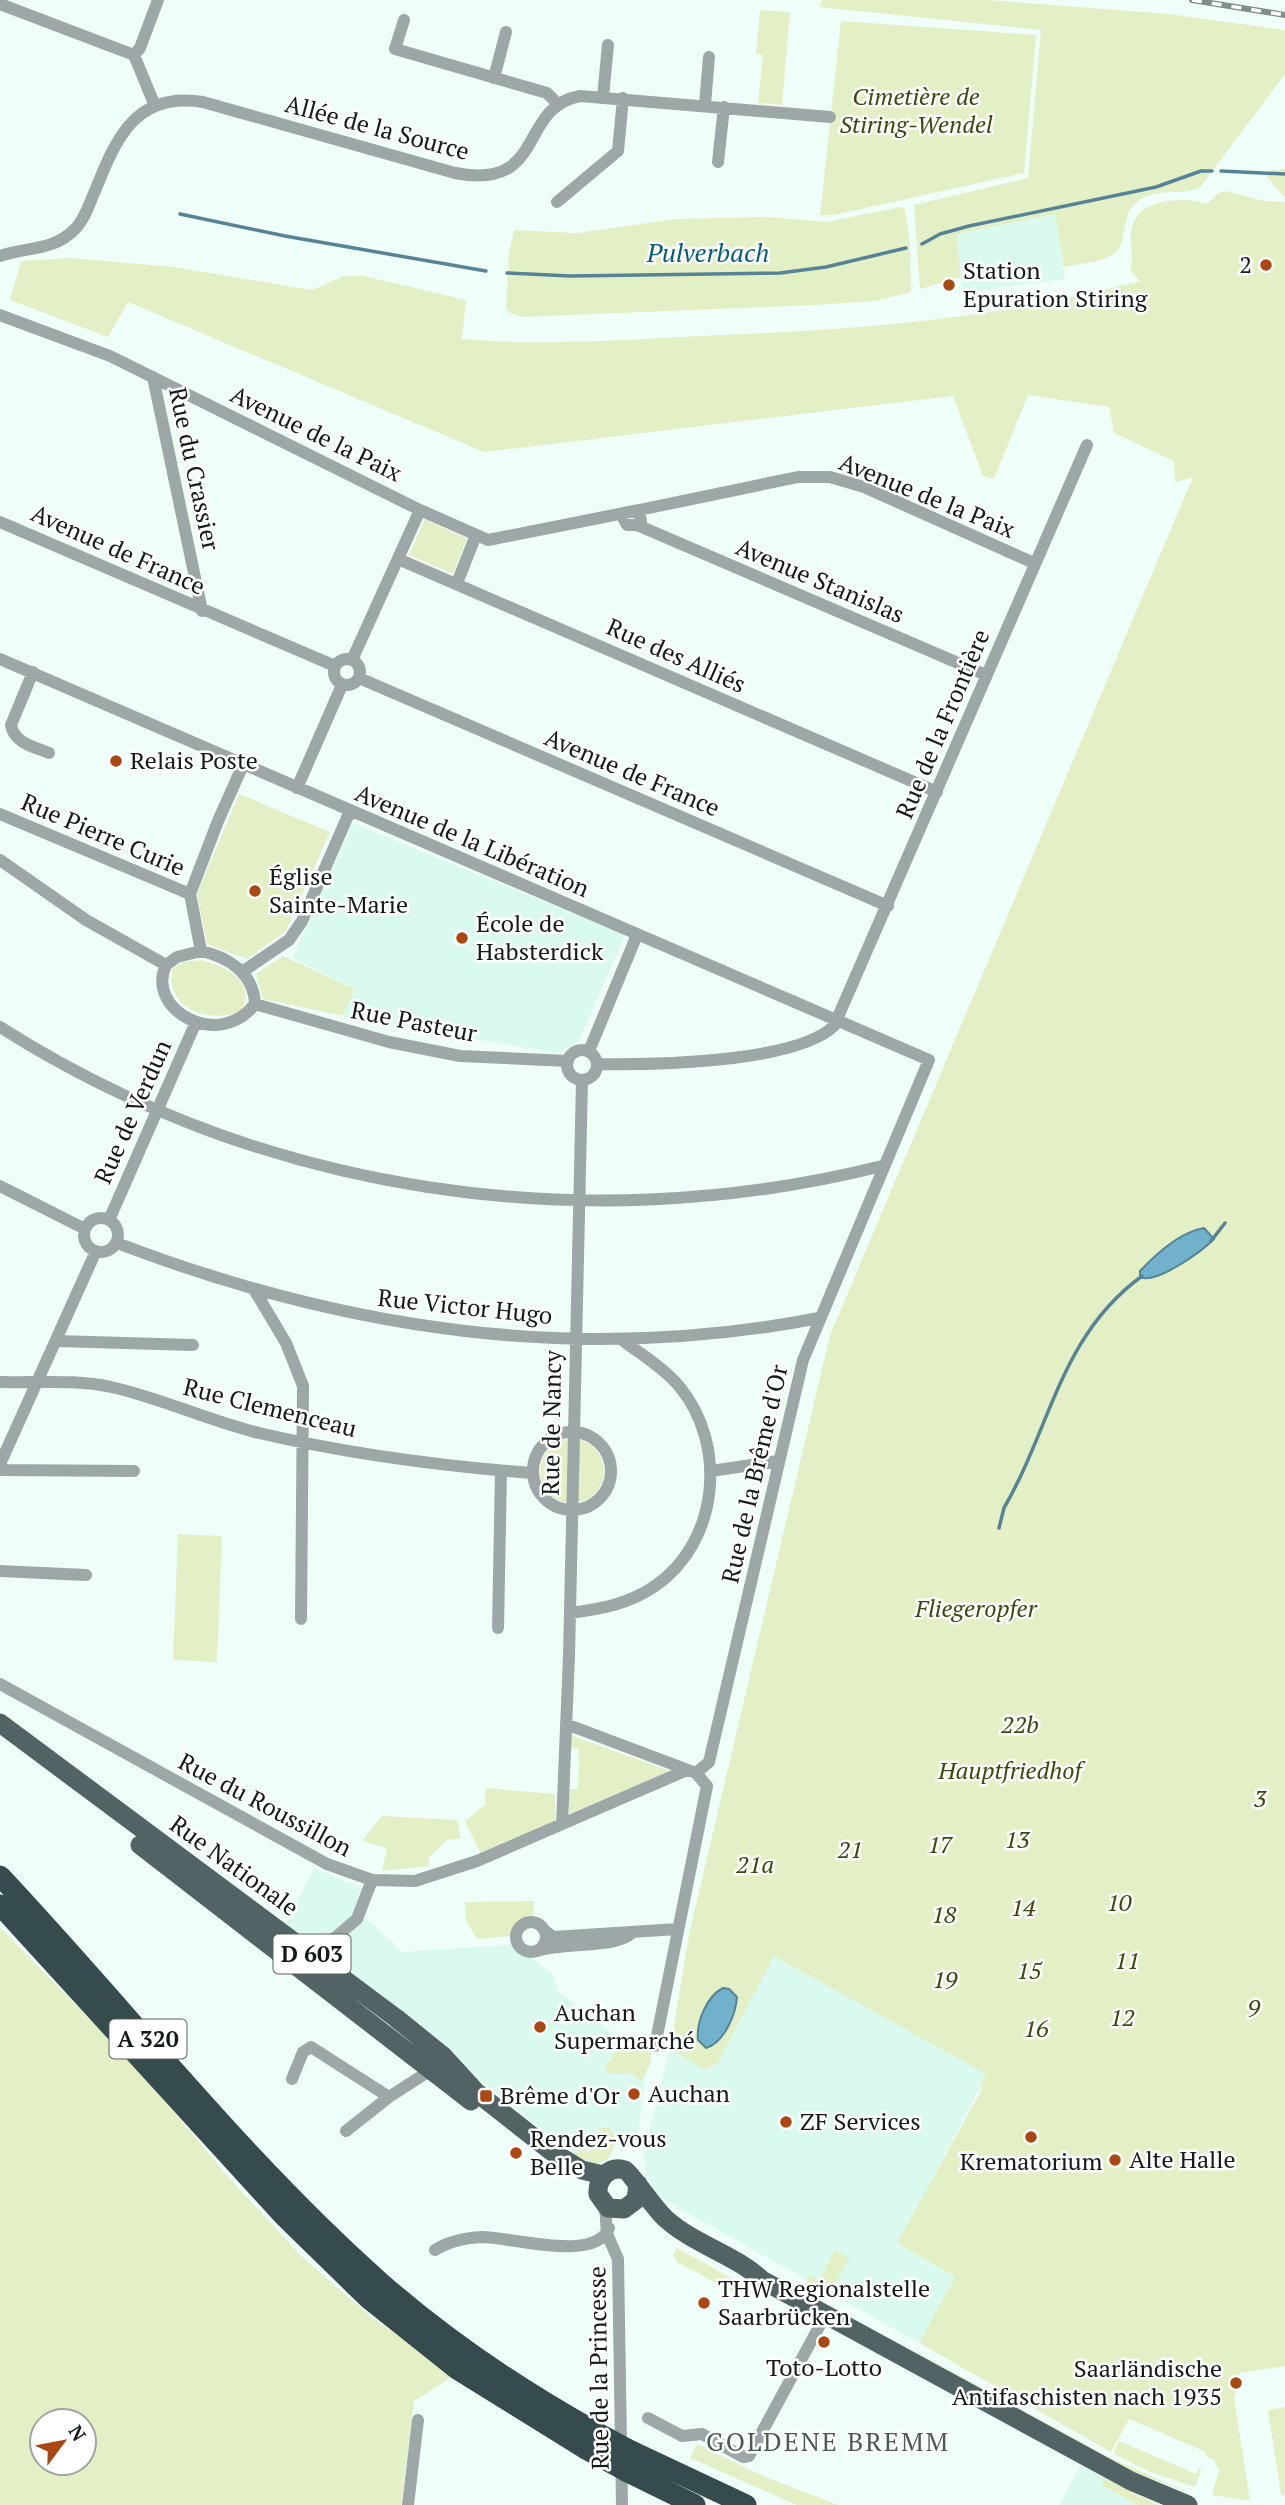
<svg xmlns="http://www.w3.org/2000/svg" width="1285" height="2505" font-family="'PT Serif',serif">
  <style>
    .built { fill: #dafaef }
    .green { fill: #e3f0c6; fill-rule: evenodd }
    .water { fill: #72b1cb; stroke: #568496; stroke-width: 2 }
    .lines { fill: none; stroke-linecap: round; stroke-linejoin: round }
    .stream { stroke: #568496; stroke-width: 3.5 }
    .minor { stroke: #9da7a8; stroke-width: 12 }
    .primary { stroke: #516364; stroke-width: 19 }
    .motorway { stroke: #364b4d; stroke-width: 21 }
    .rail-casing { stroke: #818d89; stroke-width: 6 }
    .rail { stroke: #fff; stroke-width: 3.5; stroke-dasharray: 10; stroke-linecap: butt }
    .motorway-bridge { stroke: #364b4d; stroke-width: 21 }
    .poi-dot { fill: #ab4712; stroke: #fff; stroke-width: 2.5 }
    .labels { text-anchor: middle; stroke-width: 5; stroke-linejoin: round; paint-order: stroke }
    .shield { fill: #fff; stroke: #5a605e; stroke-width: 2 }
    .shield-label { font-size: 23px; font-weight: bold; fill: #131c19 }
    .park-label { font-size: 24px; font-style: italic; fill: #3b490c; stroke: #fff }
    .street-label { font-size: 24px; fill: #131c19; stroke: #fff }
    .poi-label { font-size: 24px; fill: #131c19; stroke: #fff; text-anchor: start }
    .water-label { font-size: 26px; font-style: italic; fill: #065e79; stroke: #fff }
    .neighbourhood-label { font-size: 26px; letter-spacing: 2px; fill: #485c55; stroke: #fff }
  </style>
  <rect width="100%" height="100%" fill="#f0fef9"/>
  <path class="built" d="M1056 213 1065 279 962 293 957 234Z
    M353 823 625 935 579 1041 556 1053 343 1016 355 989 292 958Z
    M314 1868 363 1889 356 1908 402 1952 511 1945 552 1973 558 1991 648 2060 636 2149 613 2144 611 2156 605 2161 575 2155 284 1927Z
    M774 1956 987 2074 898 2244 955 2277 919 2343 656 2195 648 2177 643 2157 670 2049 705 2070Z
    M1081 2465 1102 2477 1158 2505H1059Z"/>
  <path class="green" d="M822 0H988L1169 14 1285 30V74L1200 187C1181 197 1156 186 1137 202 1119 215 1130 245 1112 255 1100 263 1079 263 1064 267L1055 214 957 234 961 277 920 289 914 205 1028 178 1041 30 819 7Z
    M760 10 790 12 782 105 758 103 763 55 756 54Z
    M841 21 1036 35 1024 173 834 215H820Z
    M1285 169V198L1263 172Z
    M1226 191 1264 201 1285 202V2366L1239 2373 1240 2383 1234 2397 1250 2501 1212 2495 1219 2470 1214 2460 1205 2456 1206 2452 1129 2419 1111 2452 919 2343 955 2277 897 2243 982 2089 980 2087 986 2074 774 1956 717 2064 705 2070 670 2049 690 1930 830 1335 1193 477 1175 482 1174 461 1114 433 1109 407 1028 395 994 479 983 476 953 396 484 452 128 302 108 337 10 300 21 261 71 258 174 267 312 290 344 276H364L466 300 462 339C542 346 620 340 700 336 850 330 994 320 1140 281L1130 271C1134 257 1130 245 1131 232 1135 198 1183 196 1207 204L1218 193ZM734 1993 736 2005 698 2033 711 1997Z
    M900 207 905 209 910 244 911 292 875 301 814 305 522 317 510 313 506 308 509 253 514 230 577 233 676 219 767 217 827 222Z
    M425 519 467 539 453 574 409 555Z
    M239 794 330 832 286 931 247 959 207 944 197 894Z
    M283 956 355 989 343 1016 263 999 256 974Z
    M201 960C226 966 258 982 241 1011 209 1024 166 1010 172 969L183 962Z
    M540 1471a32 32 0 1 1 64 0a32 32 0 1 1-64 0Z
    M178 1534 222 1536 217 1662 173 1660Z
    M570 1735 670 1771 569 1814V1789H578L579 1749 570 1748Z
    M486 1788 555 1794V1822L481 1854 465 1821 485 1805Z
    M382 1816 457 1820 461 1838 447 1840 428 1858 430 1866 382 1871 387 1848 362 1841Z
    M534 1901 533 1918 517 1923 512 1936 477 1939 466 1920 465 1902Z
    M0 1927 138 2069 229 2178 300 2255 371 2317 455 2375 414 2401 401 2505H0ZM42 2421H84V2463H42Z
    M627 2037 653 2042 650 2064 641 2082 631 2073 612 2074 604 2068Z
    M596 2127 609 2128 617 2140 608 2159 595 2164 575 2155 581 2147 588 2153 603 2133Z
    M677 2248 744 2285 739 2295 677 2262 673 2255Z
    M835 2250 849 2258 828 2296 806 2284 809 2275 819 2280Z
    M873 2328 1108 2457 1189 2493 1123 2468Z
    M1285 2407V2496L1281 2495 1268 2410Z
    M1119 2441 1196 2474 1200 2468 1201 2471 1195 2487 1150 2472 1114 2454Z
    M697 2444 763 2476 838 2505H797L690 2458Z
    M1102 2477 1158 2505H1138L1103 2486Z"/>
  <path class="water" d="M1204 1228 1214 1239C1202 1251 1156 1285 1140 1277V1271C1157 1253 1180 1232 1204 1228Z
    M723 1988 729 1989 737 1997C736 2014 724 2043 706 2048L698 2040C696 2022 707 1996 723 1988Z"/>
  <g class="lines">
    <path class="stream" d="M1221 171 1285 174
      M180 214 285 236 486 271
      M922 244 940 234 969 226 1156 187 1201 171H1212
      M507 273 570 276 780 273 826 267 906 248
      M1211 1241 1225 1223
      M999 1528 1004 1508C1052 1425 1060 1336 1142 1276"/>
    <path class="minor" d="M0 4 134 55 155 106
      M404 20 395 49 547 93 558 104
      M134 55 140 48 158 0
      M494 78 506 32
      M603 97 608 45
      M705 105 709 57
      M718 162 724 107
      M557 202 618 151 623 98
      M0 256C26 247 54 251 75 229 85 219 89 204 95 191 116 138 136 91 203 102L455 173C547 191 517 108 580 96L830 117
      M0 315 110 356 420 510 488 540 639 510 641 521 637 525
      M153 377 202 611
      M639 510 798 477H830L864 487 1034 563
      M621 514 627 525H637L986 675
      M0 522 335 666
      M398 559 937 792
      M457 583 476 535
      M334 672a13 13 0 1 1 26 0a13 13 0 1 1-26 0Z
      M0 659 929 1060 803 1360 709 1762 696 1773
      M352 660 420 510
      M33 672 11 725C14 743 34 747 49 753
      M359 678 888 906
      M297 788 342 685
      M0 814 190 894
      M0 860 86 920 166 965
      M201 951C229 957 254 974 255 1004 219 1051 145 1010 166 965L177 957Z
      M201 951 190 894 218 821 243 765
      M242 972 289 940 302 921 350 811
      M255 1004 389 1042 460 1056 568 1061
      M0 1027C261 1193 582 1241 882 1166
      M567 1065a15 15 0 1 1 30 0a15 15 0 1 1-30 0Z
      M589 1051 637 935
      M598 1064C652 1065 795 1063 834 1026L1087 445
      M0 1186 85 1229
      M84 1235a17 17 0 1 1 34 0a17 17 0 1 1-34 0Z
      M109 1220 196 1022
      M117 1243C345 1330 577 1365 819 1318
      M255 1291 286 1343 303 1386 301 1619
      M56 1341 193 1345
      M0 1382C37 1383 75 1379 111 1387 161 1398 209 1421 259 1433 349 1454 440 1466 532 1473
      M533 1471a39 39 0 1 1 78 0a39 39 0 1 1-78 0Z
      M0 1464 96 1251
      M0 1470 134 1471
      M711 1471 778 1461
      M0 1571 86 1575
      M570 1613C601 1609 629 1604 655 1586 719 1542 728 1445 679 1386 663 1367 640 1354 621 1339
      M498 1628 501 1471
      M0 1684 327 1864 372 1880 415 1881 477 1861 687 1770
      M566 1724 696 1773 707 1786 655 2046
      M562 1824 569 1656 582 1081
      M516 1937a15 15 0 1 1 30 0a15 15 0 1 1-30 0Z
      M544 1930 553 1937 678 1929
      M537 1951C563 1942 611 1949 631 1934
      M310 1959 357 1919 372 1880
      M292 2079 303 2052 311 2047 389 2097 434 2068
      M346 2131 389 2097
      M605 2205 607 2234 618 2259 622 2505
      M435 2250C449 2241 465 2238 482 2237 512 2237 595 2263 609 2228
      M648 2418 682 2436 702 2434 743 2457 749 2456 826 2314
      M408 2505 418 2420"/>
    <path class="primary" d="M0 1723 396 2018 443 2056 476 2092 551 2151 582 2170 603 2175
      M140 1845 471 2101
      M638 2184 636 2200 624 2209 608 2208 598 2194C597 2179 609 2165 625 2170 631 2173 655 2210 666 2219 695 2245 734 2254 762 2280L1131 2481 1188 2505"/>
    <path class="motorway" d="M0 1876C127 2011 242 2160 381 2283 446 2340 519 2389 594 2431
      M0 1905 284 2216 368 2298 457 2369 586 2449
      M627 2449 746 2505
      M626 2471 695 2505"/>
    <g class="rail-casing">
      <path id="rail" d="M1192 0 1285 15"/>
    </g>
    <use href="#rail" class="rail"/>
    <path class="motorway-bridge" d="M594 2431 627 2449
      M586 2449 626 2471"/>
  </g>
  <g class="poi-dot">
    <circle cx="1266" cy="265" r="7"/>
    <circle cx="949" cy="285" r="7"/>
    <circle cx="116" cy="761" r="7"/>
    <circle cx="255" cy="891" r="7"/>
    <circle cx="462" cy="938" r="7"/>
    <circle cx="540" cy="2027" r="7"/>
    <circle cx="634" cy="2094" r="7"/>
    <rect x="479" y="2089" width="14" height="14" rx="3.5"/>
    <circle cx="786" cy="2122" r="7"/>
    <circle cx="1031" cy="2137" r="7"/>
    <circle cx="516" cy="2153" r="7"/>
    <circle cx="1115" cy="2160" r="7"/>
    <circle cx="704" cy="2303" r="7"/>
    <circle cx="824" cy="2342" r="7"/>
    <circle cx="1236" cy="2383" r="7"/>
  </g>
  <g class="labels">
    <g class="shield">
      <rect x="273.5" y="1934.5" width="77" height="39" rx="5"/>
      <rect x="109.5" y="2019.5" width="77" height="39" rx="5"/>
    </g>
    <g class="shield-label">
      <text x="312" y="1962">D 603</text>
      <text x="148" y="2047">A 320</text>
    </g>
    <g class="park-label">
      <text x="916" y="105">Cimetière de<tspan x="916" dy="28">Stiring-Wendel</tspan></text>
      <text x="976" y="1617">Fliegeropfer</text>
      <text x="1020" y="1733">22b</text>
      <text x="1010" y="1779">Hauptfriedhof</text>
      <text x="1260" y="1807">3</text>
      <text x="1017" y="1848">13</text>
      <text x="940" y="1853">17</text>
      <text x="850" y="1858">21</text>
      <text x="755" y="1873">21a</text>
      <text x="1119" y="1911">10</text>
      <text x="1023" y="1916">14</text>
      <text x="944" y="1923">18</text>
      <text x="1127" y="1969">11</text>
      <text x="1029" y="1979">15</text>
      <text x="945" y="1988">19</text>
      <text x="1254" y="2016">9</text>
      <text x="1122" y="2026">12</text>
      <text x="1036" y="2037">16</text>
    </g>
    <g class="street-label">
      <text transform="translate(377 128) rotate(15)" y="8">Allée de la Source</text>
      <text transform="translate(316 434) rotate(26)" y="8">Avenue de la Paix</text>
      <text transform="translate(194 469) rotate(78)" y="8">Rue du Crassier</text>
      <text transform="translate(927 496) rotate(22)" y="8">Avenue de la Paix</text>
      <text transform="translate(118 550) rotate(24)" y="8">Avenue de France</text>
      <text transform="translate(820 581) rotate(23)" y="8">Avenue Stanislas</text>
      <text transform="translate(676 656) rotate(24)" y="8">Rue des Alliés</text>
      <text transform="translate(943 724) rotate(-67)" y="8">Rue de la Frontière</text>
      <text transform="translate(632 773) rotate(23)" y="8">Avenue de France</text>
      <text transform="translate(103 835) rotate(23)" y="8">Rue Pierre Curie</text>
      <text transform="translate(472 841) rotate(23)" y="8">Avenue de la Libération</text>
      <text transform="translate(414 1022) rotate(11)" y="8">Rue Pasteur</text>
      <text transform="translate(133 1112) rotate(-66)" y="8">Rue de Verdun</text>
      <text transform="translate(465 1307) rotate(6)" y="8">Rue Victor Hugo</text>
      <text transform="translate(270 1408) rotate(14)" y="8">Rue Clemenceau</text>
      <text transform="translate(552 1423) rotate(-89)" y="8">Rue de Nancy</text>
      <text transform="translate(755 1474) rotate(-77)" y="8">Rue de la Brême d'Or</text>
      <text transform="translate(265 1805) rotate(28)" y="8">Rue du Roussillon</text>
      <text transform="translate(234 1866) rotate(36)" y="8">Rue Nationale</text>
      <text transform="translate(599 2368) rotate(-91)" y="8">Rue de la Princesse</text>
    </g>
    <g class="poi-label">
      <text x="1252" y="273" text-anchor="end">2</text>
      <text x="963" y="279">Station<tspan x="963" dy="28">Epuration Stiring</tspan></text>
      <text x="130" y="769">Relais Poste</text>
      <text x="269" y="885">Église<tspan x="269" dy="28">Sainte-Marie</tspan></text>
      <text x="476" y="932">École de<tspan x="476" dy="28">Habsterdick</tspan></text>
      <text x="554" y="2021">Auchan<tspan x="554" dy="28">Supermarché</tspan></text>
      <text x="648" y="2102">Auchan</text>
      <text x="500" y="2104">Brême d'Or</text>
      <text x="800" y="2130">ZF Services</text>
      <text x="530" y="2147">Rendez-vous<tspan x="530" dy="28">Belle</tspan></text>
      <text x="1129" y="2168">Alte Halle</text>
      <text x="1031" y="2170" text-anchor="middle">Krematorium</text>
      <text x="718" y="2297">THW Regionalstelle<tspan x="718" dy="28">Saarbrücken</tspan></text>
      <text x="824" y="2376" text-anchor="middle">Toto-Lotto</text>
      <text x="1222" y="2377" text-anchor="end">Saarländische<tspan x="1222" dy="28">Antifaschisten nach 1935</tspan></text>
    </g>
    <g class="water-label">
      <text x="708" y="262">Pulverbach</text>
    </g>
    <g class="neighbourhood-label">
      <text x="828" y="2451">GOLDENE BREMM</text>
    </g>
  </g>
  <g transform="translate(63 2442) rotate(58)"><circle r="33" fill="#ffffff" stroke="#a1a4a3" stroke-width="2"/>
  <path d="M0-5L12 26L0 18L-12 26Z" fill="#ab4712"/>
  <text y="-10" font-size="19" font-weight="bold" text-anchor="middle" fill="#131c19">N</text>
  </g>
</svg>
